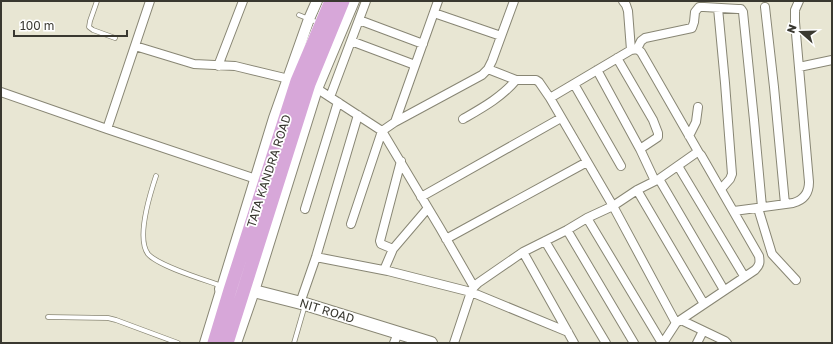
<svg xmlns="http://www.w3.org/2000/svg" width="833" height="344" font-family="'Golos Text',sans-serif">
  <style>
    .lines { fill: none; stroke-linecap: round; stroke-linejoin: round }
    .service-casing { stroke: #888674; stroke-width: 5.5 }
    .minor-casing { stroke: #888674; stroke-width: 10 }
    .tertiary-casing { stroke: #888674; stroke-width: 12 }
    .secondary-casing { stroke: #888674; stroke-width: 14 }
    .primary-casing { stroke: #fff; stroke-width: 14 }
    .service { stroke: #fff; stroke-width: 4 }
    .minor { stroke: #fff; stroke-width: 8 }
    .tertiary { stroke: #fff; stroke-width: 10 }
    .secondary { stroke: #fff; stroke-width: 12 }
    .primary { stroke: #d7a7d9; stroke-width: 13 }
    .labels { text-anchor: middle; stroke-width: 3.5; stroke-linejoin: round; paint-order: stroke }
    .street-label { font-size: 12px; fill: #393830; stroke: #fff }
  </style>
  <rect width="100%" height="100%" fill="#e8e6d3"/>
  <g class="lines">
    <g class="service-casing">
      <path id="service" d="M97 1 90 21 89 27 93 30 115 38
        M299 15 319 23
        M156 176C150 194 136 238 148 254 158 266 205 280 222 286
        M48 317 108 318 116 320 178 343
        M294 343 305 305"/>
    </g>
    <g class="minor-casing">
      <path id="minor" d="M623 1 626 5 628 11 631 50
        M765 7 774 87 785 204
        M718 8 725 83 732 174 730 179 721 189
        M434 13 501 36
        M359 20 423 44
        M351 41 415 65
        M135 46 194 64 235 66 293 80
        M637 49 641 41 645 38 692 28 694 22 695 12 699 7H704L738 9H741L743 12 754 120 762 207
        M617 58 653 120 658 133V137L640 149
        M218 66 243 1
        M799 67 832 60
        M488 69 516 80H536L539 82 550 98 613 206 676 323
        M597 70 640 149 655 181
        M574 84 621 166
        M313 86 382 131 440 228 474 287
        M1 92 107 129 259 180
        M330 97 366 1
        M550 98 631 50 637 49 641 52 699 153
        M463 119C482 108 502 97 516 80
        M395 122 438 1
        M107 129 150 1
        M689 136 696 122 698 107
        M678 166 744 276
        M659 179 724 290
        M637 190 704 304
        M421 197 561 118
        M758 208 772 254 796 280
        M305 209 338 102
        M734 211 793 203C804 200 809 193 809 182L795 22V10L799 1
        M587 218 662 343
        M351 224 382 131 395 122 482 75 488 69 492 61 514 1
        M567 230 634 343
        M446 239 587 162
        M545 241 606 343
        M393 249 428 208
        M523 252 574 343
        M316 257 388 271 471 292 568 332
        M384 270 393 249 381 244 380 241 401 161
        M300 303 316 257 358 115
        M681 320 725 341 727 343
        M394 343 398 333
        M454 343 471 292 474 287 478 283 523 252 567 230 587 218 613 206 637 190 659 179 696 153H699L701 155 759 256C760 262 760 265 755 270L676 323 663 343
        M697 343 703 331"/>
    </g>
    <g class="tertiary-casing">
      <path id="tertiary" d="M205 343 274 118 309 19 317 1
        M236 343 254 291 317 89 354 1"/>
    </g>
    <g class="secondary-casing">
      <path id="secondary" d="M221 289 254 291 305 304 431 343"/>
    </g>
    <g class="primary-casing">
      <path id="primary" d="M214 343 230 290 297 81 331 1
        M227 343 309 84 343 1"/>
    </g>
    <use href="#service" class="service"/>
    <use href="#minor" class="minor"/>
    <use href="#tertiary" class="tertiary"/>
    <use href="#secondary" class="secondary"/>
    <use href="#primary" class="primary"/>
  </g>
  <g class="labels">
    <g class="street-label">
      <text transform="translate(269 171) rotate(-72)" y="4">TATA KANDRA ROAD</text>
      <text transform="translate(327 311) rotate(17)" y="4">NIT ROAD</text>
    </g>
  </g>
  <rect width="833" height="344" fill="none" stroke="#393830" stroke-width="4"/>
  <g transform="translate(801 32) rotate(290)" stroke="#ffffff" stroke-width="3" paint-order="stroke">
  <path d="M0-3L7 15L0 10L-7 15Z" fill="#393830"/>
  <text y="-6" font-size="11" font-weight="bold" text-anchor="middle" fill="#393830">N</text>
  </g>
  <path d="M14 30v6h113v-6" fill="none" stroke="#393830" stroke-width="2"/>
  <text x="20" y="30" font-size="12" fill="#393830" stroke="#ffffff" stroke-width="3" paint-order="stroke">100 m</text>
</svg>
